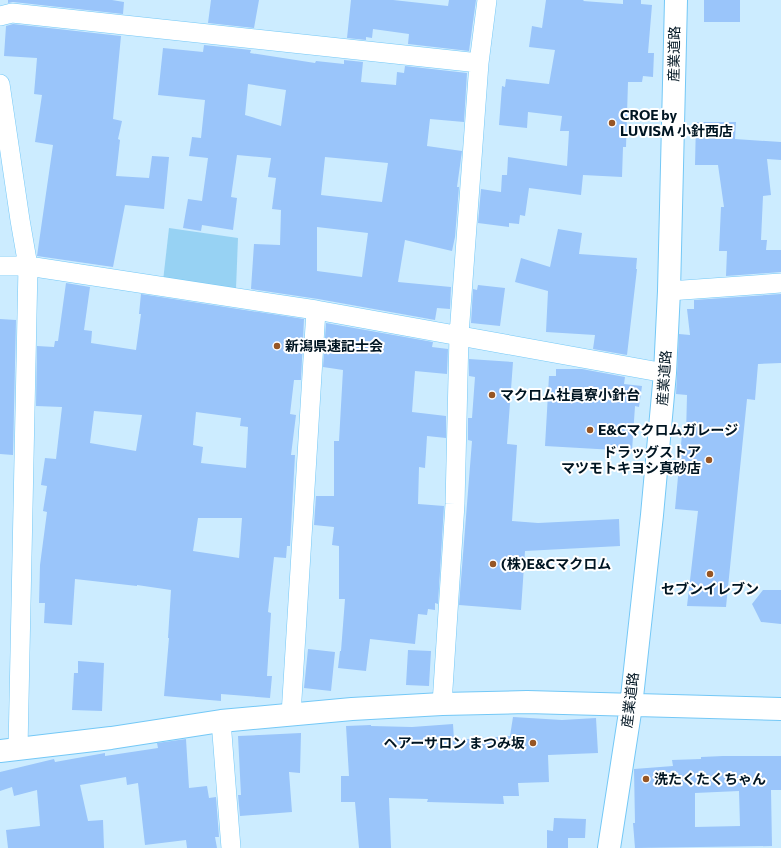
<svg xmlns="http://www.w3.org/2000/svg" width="781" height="848" font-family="Commissioner,'Noto Sans JP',sans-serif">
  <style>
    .green { fill: #97d2f3 }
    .building { fill: #9ac5fa; fill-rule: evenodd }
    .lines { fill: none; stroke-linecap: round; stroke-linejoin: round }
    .minor-casing { stroke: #74c8f6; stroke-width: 20 }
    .tertiary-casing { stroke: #74c8f6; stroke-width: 24 }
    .minor { stroke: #fff; stroke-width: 19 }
    .tertiary { stroke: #fff; stroke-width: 22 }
    .poi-dot { fill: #975523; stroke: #fff; stroke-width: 1.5 }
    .labels { text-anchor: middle; stroke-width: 4; stroke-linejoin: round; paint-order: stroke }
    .street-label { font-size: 14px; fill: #001522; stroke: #fff }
    .poi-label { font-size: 14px; font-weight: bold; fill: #001522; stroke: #fff; text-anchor: start }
  </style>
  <rect width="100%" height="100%" fill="#ccecff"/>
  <path class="green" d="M169 228 238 238 236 289 163 281Z"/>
  <path class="building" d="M8 0H112L124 2 123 14 13 2 8 3Z
    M211 0H259L254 28 208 23Z
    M351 0H393L448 6 449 0H476L469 51 408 44 409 34 373 29 372 38 366 37V40L347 38Z
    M546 0H584L583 1 623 4V0H641V4L652 5 648 53H654L653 77 643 76 642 82H628L626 147H623L622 177 583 175 581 195 529 188 525 216 520 215 519 224 509 223V227L478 223 481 189 501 192 502 175H507L508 157 567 166 569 131H560L562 116 528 112 527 128 499 125 502 86 505 87 506 79 549 84 555 50 529 47 532 26 542 28Z
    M704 0H740V22H704Z
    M13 24 121 36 113 119 122 121 118 139 120 140 116 176 149 178 152 156 169 157 164 209 125 205 113 267 37 256 53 145 35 142 42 95 34 94 37 58 4 56 6 26Z
    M204 45 251 50 250 53 315 63 316 61 344 64V60L363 62 361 82 396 85 397 72 404 73 405 66 467 73 464 122 430 119 427 146 462 151 457 187H459L455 237 452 251 405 240 398 282 451 287 450 309 437 308 435 320 318 299 251 289 254 244 280 245 281 210 272 209 276 178 268 177 271 158 237 155 231 197 237 198 233 230 202 225 201 231 183 228 188 199 202 201 208 158 189 156 192 137 201 138 205 100 158 95 163 48 203 52ZM248 84 286 90 281 126 245 115ZM325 157 388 163 382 202 321 195ZM317 227 368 233 362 277 317 271Z
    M696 122H736L735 139 781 142V160L767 159 771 195 763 196 761 240H767L766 250H781V272L726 276 727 251H719L721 207H724L718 165H695Z
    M558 229 582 233 579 254 637 258 636 269H637L627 355 593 349 595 335 546 332 548 291 515 282 521 258 550 267Z
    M66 283 90 287 84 330 92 331 91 343 136 350 141 314H139L141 294 304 319 301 380H294L290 414 296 415 291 455H295L290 546H287L286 558 274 557 268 612 271 613 267 676H272L270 698 221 694V701L164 696 169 638H168L171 590 137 585V586L75 579 72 625 44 623 45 603H39L40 565 47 512 43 511 47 486 41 485 45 458 56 459 62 407 36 406 37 346 54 347 55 341H58ZM94 411 142 415 136 451 90 443ZM196 412 241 418 240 426 248 427 246 468 201 463 203 447 193 445ZM198 518H242L239 558 193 551Z
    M478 285 505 288 500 326 471 323 473 289 477 290Z
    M781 294V363L758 364 755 400 747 399 726 607 687 606 698 511 675 509 682 434 686 435 687 395 676 394 679 334 690 335 687 309H694V300Z
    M0 319 16 320 13 455 0 454Z
    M326 323 433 342 432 347 448 349 447 374 415 371 412 412 446 416V438L427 436 425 468 419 467 418 504 444 506 438 604 435 603V610L428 609 427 615 418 614 415 644 370 639 366 671 338 668 340 651H341L345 599H339V546L332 545 334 527 314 525 316 496H334V441H339L343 370 323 367Z
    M469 359 513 362 507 444 517 445 512 521 538 523 619 519 620 546 525 551 521 610 459 605 472 441 468 440V418H472L475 377 469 376Z
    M556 369H582L625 377 624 384 642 386 639 407 635 406 632 451 545 446 549 376H556Z
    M763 590H781V624L761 622 752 604Z
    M308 649 335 652 331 691 304 688Z
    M408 650 431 651 429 686 406 685Z
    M78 661 104 663 102 711 72 710 74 673H78Z
    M513 717 562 720 596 718 598 753 548 755 549 782 518 783 519 796H503L504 804 427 802 428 799 389 798 391 848H359L355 802H341V776H349L346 726 371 725V726L412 727 453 724 454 740 510 736Z
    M301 733 300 773 289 772 292 812 240 816 238 795H241L238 736Z
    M186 739 189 788 207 786 209 798 216 797 219 837H215L217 848H187L186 840 145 845 138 783 127 785 126 777 80 785 88 821 103 820 104 848H8L6 830 40 826 37 790 14 796 12 787 0 791V772L54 759 55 762 105 753V756L158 748 157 743Z
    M723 756H781V790H771L772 846 635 848 633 823H635L634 769 673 766 672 760 701 759V757ZM739 791 740 826 695 827V793Z
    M554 818 586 819 585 838H568V848H547V830L553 831Z"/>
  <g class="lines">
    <g class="minor-casing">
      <path id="minor" d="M0 16 12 13 479 63
        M0 84 20 220 28 266 18 749
        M0 266H28L316 310 665 373
        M669 291 781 283
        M442 704 455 504 459 335 479 63 487 0
        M291 715 316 310
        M221 721 231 848"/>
    </g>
    <g class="tertiary-casing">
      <path id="tertiary" d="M0 751 111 738 221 721 352 709 442 704 527 702 781 709
        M609 848 631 706 652 515 665 373 669 291 676 0"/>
    </g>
    <use href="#minor" class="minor"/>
    <use href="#tertiary" class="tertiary"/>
  </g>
  <g class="poi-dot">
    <circle cx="612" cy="123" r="4"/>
    <circle cx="277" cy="346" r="4"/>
    <circle cx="492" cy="395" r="4"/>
    <circle cx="590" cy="430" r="4"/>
    <circle cx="709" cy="460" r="4"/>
    <circle cx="493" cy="564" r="4"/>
    <circle cx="710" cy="574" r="4"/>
    <circle cx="533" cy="743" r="4"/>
    <circle cx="646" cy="779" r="4"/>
  </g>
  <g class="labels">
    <g class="street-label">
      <text transform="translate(674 54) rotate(-89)" y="5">産業道路</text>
      <text transform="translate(664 378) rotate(-86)" y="5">産業道路</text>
      <text transform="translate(630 700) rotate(-83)" y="5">産業道路</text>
    </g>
    <g class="poi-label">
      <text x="620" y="120">CROE by<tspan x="620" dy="16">LUVISM 小針西店</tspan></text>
      <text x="285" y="351">新潟県速記士会</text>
      <text x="500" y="400">マクロム社員寮小針台</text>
      <text x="598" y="435">E&amp;Cマクロムガレージ</text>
      <text x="701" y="457" text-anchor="end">ドラッグストア<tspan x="701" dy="16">マツモトキヨシ真砂店</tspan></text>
      <text x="501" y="569">(株)E&amp;Cマクロム</text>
      <text x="710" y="594" text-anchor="middle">セブンイレブン</text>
      <text x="525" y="748" text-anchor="end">ヘアーサロン まつみ坂</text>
      <text x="654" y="784">洗たくたくちゃん</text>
    </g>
  </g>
</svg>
